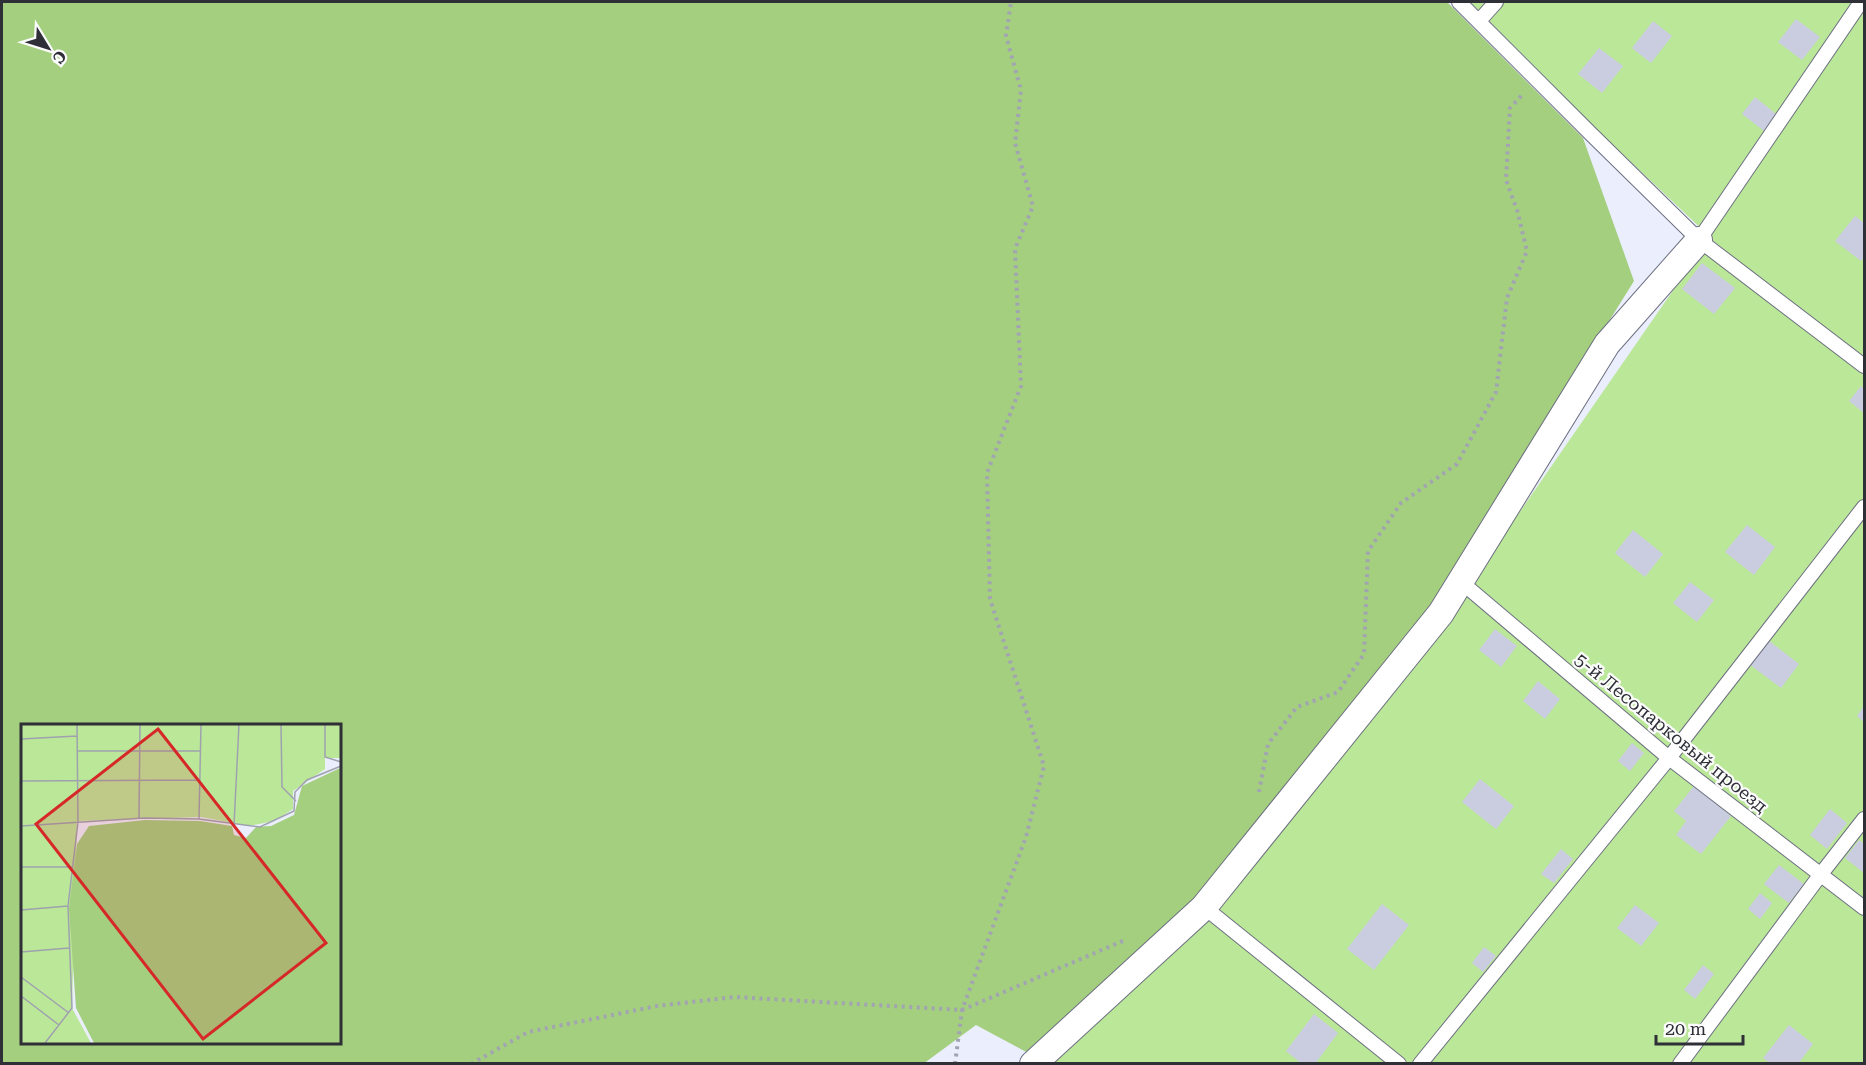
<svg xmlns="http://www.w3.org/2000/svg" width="1866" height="1065" font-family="'Roboto Serif',serif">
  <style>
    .green { fill: #bbe799 }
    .forest { fill: #a3cf7f; fill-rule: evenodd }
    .building { fill: #cacde0 }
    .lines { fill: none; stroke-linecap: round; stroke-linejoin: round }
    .service-casing { stroke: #6d7081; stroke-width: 16 }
    .minor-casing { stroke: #6d7081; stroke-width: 28 }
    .path { stroke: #a2a4b1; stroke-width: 4; stroke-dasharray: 3 4.5; stroke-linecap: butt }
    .service { stroke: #fff; stroke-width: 14 }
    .minor { stroke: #fff; stroke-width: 26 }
    .labels { text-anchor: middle; stroke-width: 4.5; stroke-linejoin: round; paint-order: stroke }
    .street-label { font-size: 18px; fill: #2e2f37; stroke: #fcfcfc }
    .inset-road { fill: none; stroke: #9fa2ae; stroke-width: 1.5 }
    .view { fill: #d62828; fill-opacity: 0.15; stroke: #d62828; stroke-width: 3 }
    .inset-edge { fill: none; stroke: #2e2f37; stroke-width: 3 }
  </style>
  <rect width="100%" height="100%" fill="#ebeefd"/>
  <path class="green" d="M1470 2H1864V1063L1049 1064 1208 921 1388 698 1447 617 1710 237 1595 128Z"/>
  <path class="forest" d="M2 2H1447L1583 138 1634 281 1430 609 1194 903 1030 1054 976 1025 923 1064H2ZM22 726H339V1042H22Z"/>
  <path class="building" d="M1796 19 1820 37 1802 60 1778 42Z
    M1653 21 1672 36 1651 63 1632 48Z
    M1599 48 1623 66 1602 93 1578 74Z
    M1755 97 1776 114 1764 131 1742 114Z
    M1855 216 1864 223V257L1861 261 1835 241Z
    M1702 263 1735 288 1714 314 1682 289Z
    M1861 386 1864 389V413L1849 401Z
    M1747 525 1775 547 1754 575 1725 552Z
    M1633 530 1663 554 1645 577 1615 553Z
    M1690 582 1714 600 1697 622 1673 603Z
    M1495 629 1517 646 1501 667 1479 650Z
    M1768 640 1799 664 1781 688 1749 664Z
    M1538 681 1560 699 1545 719 1523 701Z
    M1864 706V722L1857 716Z
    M1632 743 1644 753 1630 771 1618 761Z
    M1480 779 1514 806 1496 829 1462 802Z
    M1694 786 1731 816 1701 854 1676 835 1686 821 1674 811Z
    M1830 809 1847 823 1827 849 1810 835Z
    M1859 840 1864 844V873L1845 858Z
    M1561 849 1573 859 1554 883 1541 874Z
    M1779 865 1804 884 1789 903 1764 884Z
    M1760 893 1772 903 1760 919 1748 909Z
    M1382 904 1409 925 1374 970 1347 949Z
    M1635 905 1659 923 1641 946 1617 928Z
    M1484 947 1496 956 1483 972 1472 963Z
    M1703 965 1714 974 1695 999 1684 990Z
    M1314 1014 1338 1033 1315 1064H1302L1286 1051Z
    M1789 1025 1813 1044 1798 1064H1771L1763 1058Z"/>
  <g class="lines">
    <g class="service-casing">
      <path id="service" d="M1459 2 1590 133 1699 240 1864 366
        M1479 21 1496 2
        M1699 240 1861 2
        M1460 581 1669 758 1864 908
        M1204 907 1399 1064
        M1420 1064 1669 758 1864 507
        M1680 1064 1821 874 1864 819"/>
    </g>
    <g class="minor-casing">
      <path id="minor" d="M1033 1064 1204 907 1441 613 1607 344 1699 240"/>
    </g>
    <path class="path" d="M1259 792 1268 744 1297 707 1338 692 1364 654 1368 551 1401 503 1457 464 1496 392 1507 298 1527 251 1517 210 1506 180 1510 108 1523 94
      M471 1064 528 1032 657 1006 734 997 962 1010 1125 940
      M955 1064 962 1010 1026 837 1044 766 990 599 987 473 1021 386 1015 249 1033 206 1015 143 1021 90 1006 36 1011 2"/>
    <use href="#service" class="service"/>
    <use href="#minor" class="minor"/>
  </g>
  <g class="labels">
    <g class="street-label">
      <text transform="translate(1671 733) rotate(39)" y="6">5-й Лесопарковый проезд</text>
    </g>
  </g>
  <g transform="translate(21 724)">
    <rect width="320" height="320" fill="#ebeefd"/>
    <path d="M0 0H319V34H304V45L272 67V85L253 97 228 102 180 93 56 97 51 284 70 319H0Z" fill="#bbe799"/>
    <path d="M319 44V319H73L55 284 48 184 56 120 68 102 124 96 179 97 211 102 213 111 225 114 235 103 250 102 273 91 281 62Z" fill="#a3cf7f"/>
    <path class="inset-road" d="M260 0 261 63 275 77M304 0V33L320 38M0 15 56 12M56 27H179M0 57 179 56M118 95 119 0M178 95 180 0M213 101 218 0M0 102 123 94 178 95 239 103 273 87 274 68 286 56 320 42M0 143H52M0 186 47 182M0 228 48 224M0 253 48 289M0 272 38 301M24 319 51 284 47 182 57 98 56 0"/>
    <path class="view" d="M137 5 305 219 182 315 15 100Z"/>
    <rect width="320" height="320" class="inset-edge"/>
  </g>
  <rect width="1866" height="1065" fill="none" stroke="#2e2f37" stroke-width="6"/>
  <g transform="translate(48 48) rotate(128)" stroke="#fcfcfc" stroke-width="4.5" paint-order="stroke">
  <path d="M0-4.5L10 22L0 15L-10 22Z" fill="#2e2f37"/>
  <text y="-9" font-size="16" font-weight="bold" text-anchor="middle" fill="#2e2f37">С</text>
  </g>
  <path d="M1656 1035v9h87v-9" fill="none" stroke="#2e2f37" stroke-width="3"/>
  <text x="1665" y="1035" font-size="18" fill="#2e2f37" stroke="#fcfcfc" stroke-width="4.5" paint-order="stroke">20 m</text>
</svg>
